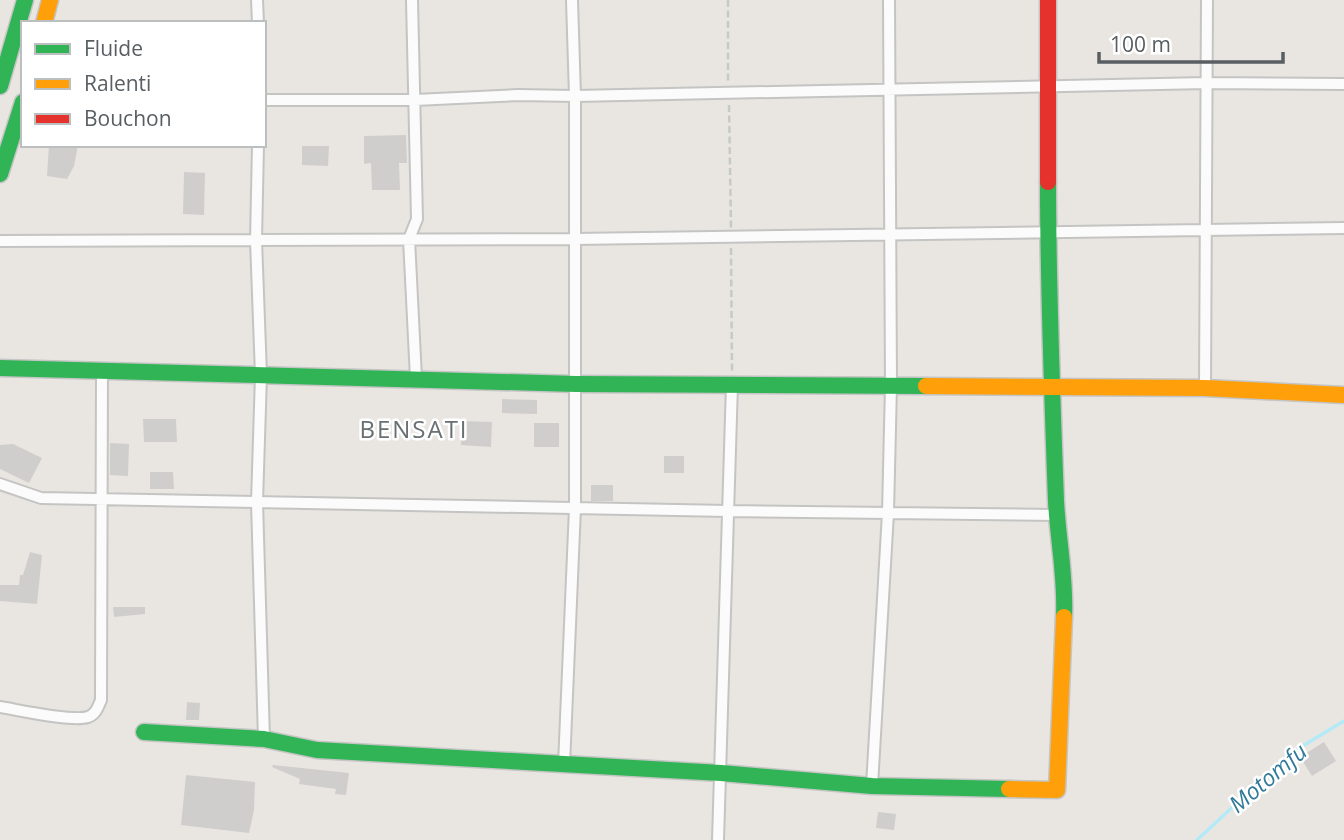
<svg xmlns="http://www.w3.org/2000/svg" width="1344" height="840" font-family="'Open Sans',sans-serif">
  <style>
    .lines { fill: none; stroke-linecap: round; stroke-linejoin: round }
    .stream { stroke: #b4e9f6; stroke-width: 3.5 }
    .building { fill: #d0cecc }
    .street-casing { stroke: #c4c4c3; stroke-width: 14 }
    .fast-casing { stroke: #c5c5c5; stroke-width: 19 }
    .slow-casing { stroke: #c5c5c5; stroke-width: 19 }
    .jam-casing { stroke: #c5c5c5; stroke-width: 19 }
    .path { stroke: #c4cbc6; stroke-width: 2.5; stroke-dasharray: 7 3.5; stroke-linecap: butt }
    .street { stroke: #fcfbfb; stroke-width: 10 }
    .fast { stroke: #30b455; stroke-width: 16 }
    .slow { stroke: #ff9f0a; stroke-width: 16 }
    .jam { stroke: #e5322d; stroke-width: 16 }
    .labels { text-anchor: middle; stroke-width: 5; stroke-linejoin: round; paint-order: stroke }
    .water-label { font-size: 23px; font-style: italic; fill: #307a9a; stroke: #fff }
    .quarter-label { font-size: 24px; letter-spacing: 2px; fill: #697073; stroke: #fff }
  </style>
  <rect width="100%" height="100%" fill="#e9e6e2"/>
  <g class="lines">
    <path class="stream" d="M1197 840 1291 753 1344 721"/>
  </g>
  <path class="building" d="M406 135 407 163H399L400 190H372L371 163 364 164V136Z
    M49 145H78L74 166 67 179 47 176Z
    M302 146H329L328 166 302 165Z
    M184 172 205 173 204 215 183 214Z
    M502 399 537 400V414L502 413Z
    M143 419H176L177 442H144Z
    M462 421 492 422 491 447 461 445Z
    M534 423H559V447H534Z
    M110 443 129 444 128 476 110 475Z
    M13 444 42 458 29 483 0 469V445Z
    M664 456H684V473H664Z
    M150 472H173L174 489H150Z
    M591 485H613V501H591Z
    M30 552 42 555 37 604 0 601V585H19L20 575H23Z
    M113 607H145V614L114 617Z
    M187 702 200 703 199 720H186Z
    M1324 742 1336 761 1312 776 1300 757Z
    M273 765 349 773 346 795 335 794 336 789 299 784 300 779 272 767Z
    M186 775 255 782 254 810 249 833 181 825Z
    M878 812 896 814 894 830 876 828Z"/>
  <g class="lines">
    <g class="street-casing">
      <path id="street" d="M257 0 258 23
        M412 0 417 219 409 239 416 378
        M264 100H415L518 95 575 96 1207 83 1344 84
        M258 145 256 240 261 375 257 502 264 739
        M0 241 575 239 1344 228
        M1205 388 1207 0
        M0 484 41 498 728 511 1057 515
        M0 707C19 710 72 722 88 717 96 714 98 707 101 700L102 372
        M564 765 575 508V96L572 0
        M872 786 888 513 891 385 889 0
        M718 840 732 384"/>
    </g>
    <g class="fast-casing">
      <path id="fast" d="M0 86 25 0
        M0 174 23 102
        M1048 182C1048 288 1052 394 1056 501 1058 540 1066 578 1064 617
        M0 368 576 384 926 386
        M144 732 264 739 317 750 721 773 872 786 1009 789"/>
    </g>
    <g class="slow-casing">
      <path id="slow" d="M44 23 50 0
        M926 386 1205 388 1344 395
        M1009 789 1057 790 1064 617"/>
    </g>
    <g class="jam-casing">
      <path id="jam" d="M1048 0V182"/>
    </g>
    <path class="path" d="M728 0V81
      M729 105 731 228
      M731 248 732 371"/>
    <use href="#street" class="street"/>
    <use href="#fast" class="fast"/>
    <use href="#slow" class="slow"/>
    <use href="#jam" class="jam"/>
  </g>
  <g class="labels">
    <g class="water-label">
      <text transform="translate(1268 778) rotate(-40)" y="8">Motomfu</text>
    </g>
    <g class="quarter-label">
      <text x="414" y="438">BENSATI</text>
    </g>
  </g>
  <rect x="21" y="21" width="245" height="126" fill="#ffffff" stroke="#bcbfc0" stroke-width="2"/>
  <rect x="35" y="44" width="35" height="10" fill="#30b455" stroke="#bcbfc0" stroke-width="2"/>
  <text x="84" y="56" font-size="21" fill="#585e61">Fluide</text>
  <rect x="35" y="79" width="35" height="10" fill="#ff9f0a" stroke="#bcbfc0" stroke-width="2"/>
  <text x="84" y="91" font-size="21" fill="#585e61">Ralenti</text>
  <rect x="35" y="114" width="35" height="10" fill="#e5322d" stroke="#bcbfc0" stroke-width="2"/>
  <text x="84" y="126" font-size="21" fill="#585e61">Bouchon</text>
  <path d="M1099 52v10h184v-10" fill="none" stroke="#585e61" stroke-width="3.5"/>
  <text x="1110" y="52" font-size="21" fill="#585e61" stroke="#ffffff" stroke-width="5" paint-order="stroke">100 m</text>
</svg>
